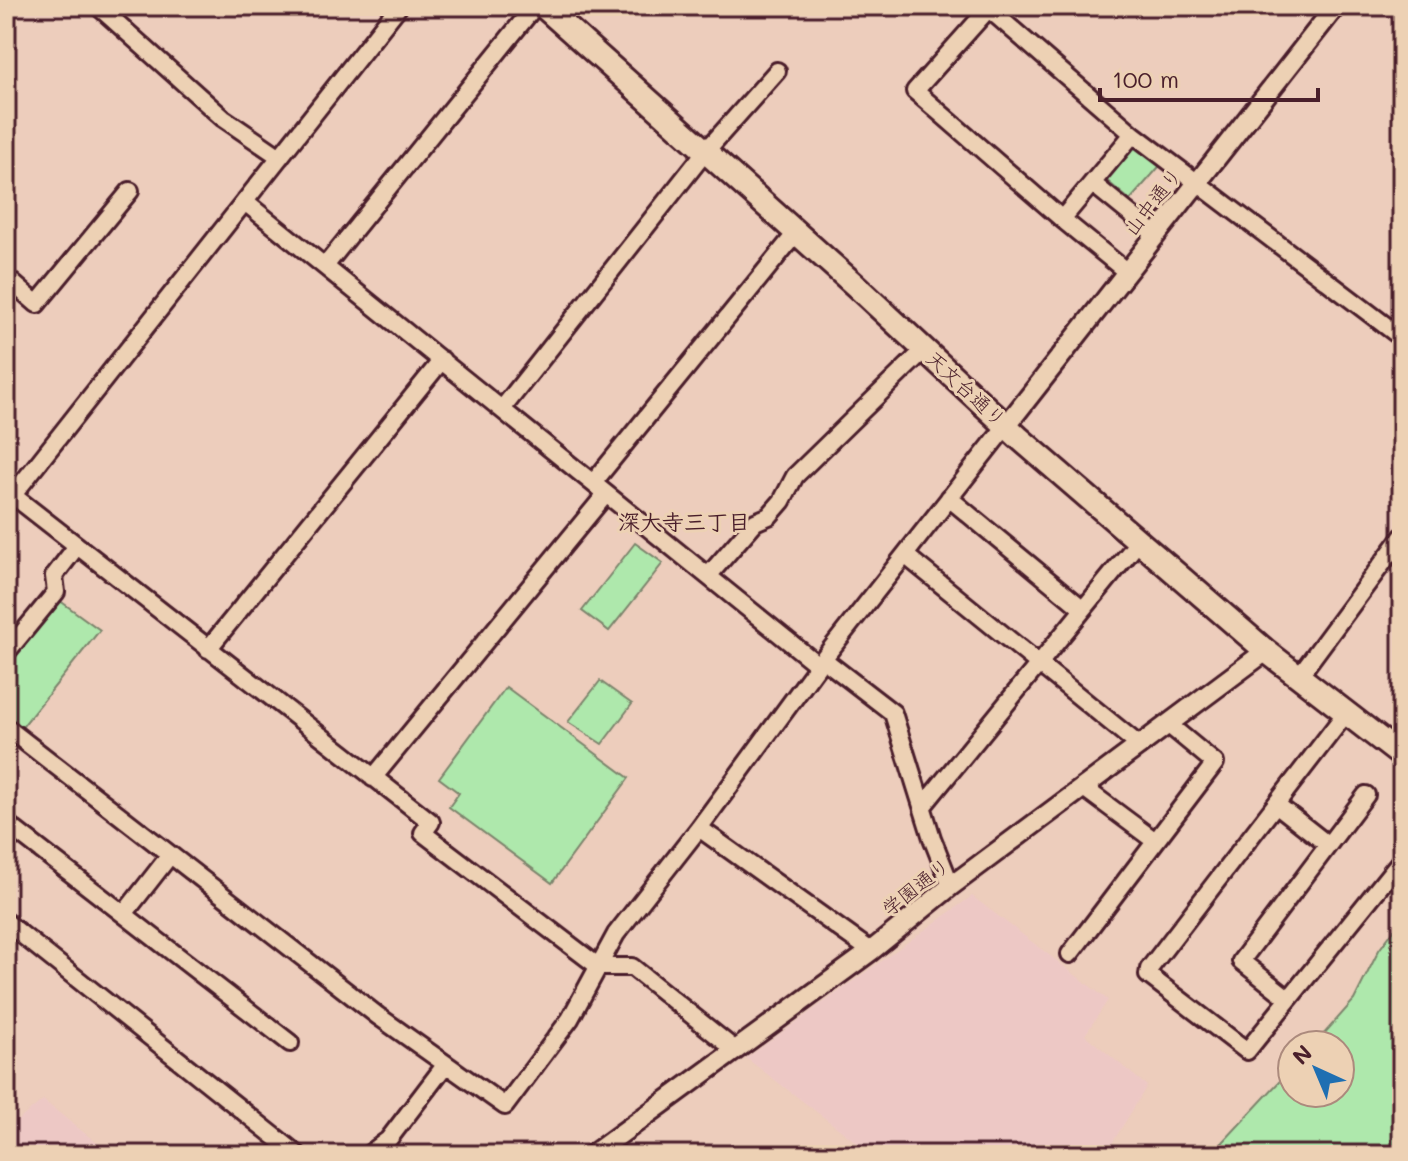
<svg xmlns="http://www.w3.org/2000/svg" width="1408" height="1161" font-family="Mali,'Klee One',sans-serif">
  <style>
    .built { fill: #edc8c5 }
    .green { fill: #aee8ac; stroke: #7c846c; stroke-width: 2 }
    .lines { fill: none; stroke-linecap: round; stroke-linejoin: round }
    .minor-casing { stroke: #4a1f2b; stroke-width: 22 }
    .tertiary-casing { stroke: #4a1f2b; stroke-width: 24 }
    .secondary-casing { stroke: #4a1f2b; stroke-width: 28 }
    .minor { stroke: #edd1b4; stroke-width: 16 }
    .tertiary { stroke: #edd1b4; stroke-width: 18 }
    .secondary { stroke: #edd1b4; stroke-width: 22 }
    .labels { text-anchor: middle; stroke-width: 6; stroke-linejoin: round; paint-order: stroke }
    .street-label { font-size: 20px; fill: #4a1f2b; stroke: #edd1b4 }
    .neighbourhood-label { font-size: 22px; font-weight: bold; fill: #4a1f2b; stroke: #edd1b4 }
  </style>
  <rect width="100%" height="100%" fill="#edcdbc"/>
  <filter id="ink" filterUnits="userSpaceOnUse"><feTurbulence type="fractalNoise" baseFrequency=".0125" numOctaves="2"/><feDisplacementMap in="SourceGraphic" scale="16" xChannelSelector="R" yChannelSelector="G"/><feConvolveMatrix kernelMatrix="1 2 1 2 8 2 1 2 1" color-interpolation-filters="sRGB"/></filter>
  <g filter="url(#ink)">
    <path class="built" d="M972 896 1108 1000 1085 1035 1147 1086 1105 1155H873L746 1058Z
      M43 1100 112 1155H6V1130Z"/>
    <path class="green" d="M1141 140 1165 160 1130 200 1106 180Z
      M635 543 663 563 609 631 582 611Z
      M52 595 100 630 19 731 6 720V648Z
      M600 681 632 704 602 744 568 722Z
      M506 687 629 778 552 883 449 807 459 793 439 778Z
      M1402 919V1155H1211L1292 1068V1093H1340V1045H1314L1354 1000 1379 950Z"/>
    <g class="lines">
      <g class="minor-casing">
        <path id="minor" d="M98 6 223 118 280 157
          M991 6 915 91 1062 219 1127 272
          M989 9 1133 134 1402 338
          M1092 183 1156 235
          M245 202 818 665
          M1062 219 1133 134
          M325 266 535 6
          M6 277 37 304 130 191
          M502 409 705 152 777 71
          M593 483 796 233
          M6 490 431 822 423 833 599 967H632L734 1049
          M13 495 399 6
          M949 498 1083 609
          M905 555 1140 746
          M708 576 755 522 769 516 782 501 795 476 924 350
          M208 649 442 360
          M6 653 56 592 54 576 77 546
          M823 659 893 713 932 838 951 886
          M1299 676 1402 537
          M1346 713 1149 969 1148 975 1247 1051 1402 859
          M6 727 378 1016 505 1106 570 1019 616 934 699 828 823 659 1006 426
          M373 778 606 494
          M1084 788 1155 841
          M1276 804 1328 845
          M923 806 1139 541
          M6 823 290 1043
          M699 828 871 951
          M124 914 170 855
          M6 922 298 1155
          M1070 954 1215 763 1169 725
          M1289 999 1241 961 1366 795
          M368 1155 388 1140 446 1064"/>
      </g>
      <g class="tertiary-casing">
        <path id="tertiary" d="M1006 426 1336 6
          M592 1155 871 951 951 886 1266 651"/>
      </g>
      <g class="secondary-casing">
        <path id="secondary" d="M543 6 855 285 1018 437 1266 651 1402 756"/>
      </g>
      <use href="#minor" class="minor"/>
      <use href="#tertiary" class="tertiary"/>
      <use href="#secondary" class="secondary"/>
    </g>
  </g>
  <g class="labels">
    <g class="street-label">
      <text transform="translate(1153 202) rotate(-52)" y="7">山中通り</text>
      <text transform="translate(966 389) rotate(43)" y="7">天文台通り</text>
      <text transform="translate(916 887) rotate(-38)" y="7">学園通り</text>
    </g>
    <g class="neighbourhood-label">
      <text x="684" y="530">深大寺三丁目</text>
    </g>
  </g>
  <rect width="1408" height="1161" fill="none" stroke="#edd1b4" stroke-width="32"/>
  <rect x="16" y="16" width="1376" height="1129" fill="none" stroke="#4a1f2b" stroke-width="3" filter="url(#ink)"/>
  <g transform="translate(1316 1069) rotate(316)"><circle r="38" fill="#edd1b4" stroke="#ac8a7d" stroke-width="2"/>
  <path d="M0-6L14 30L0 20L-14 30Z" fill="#1f6fb2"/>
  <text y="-12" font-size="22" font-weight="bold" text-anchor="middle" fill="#4a1f2b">N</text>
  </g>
  <path d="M1100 88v12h218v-12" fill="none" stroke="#4a1f2b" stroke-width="4"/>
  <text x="1112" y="88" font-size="24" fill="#4a1f2b" stroke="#edd1b4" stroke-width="6" paint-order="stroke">100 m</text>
</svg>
